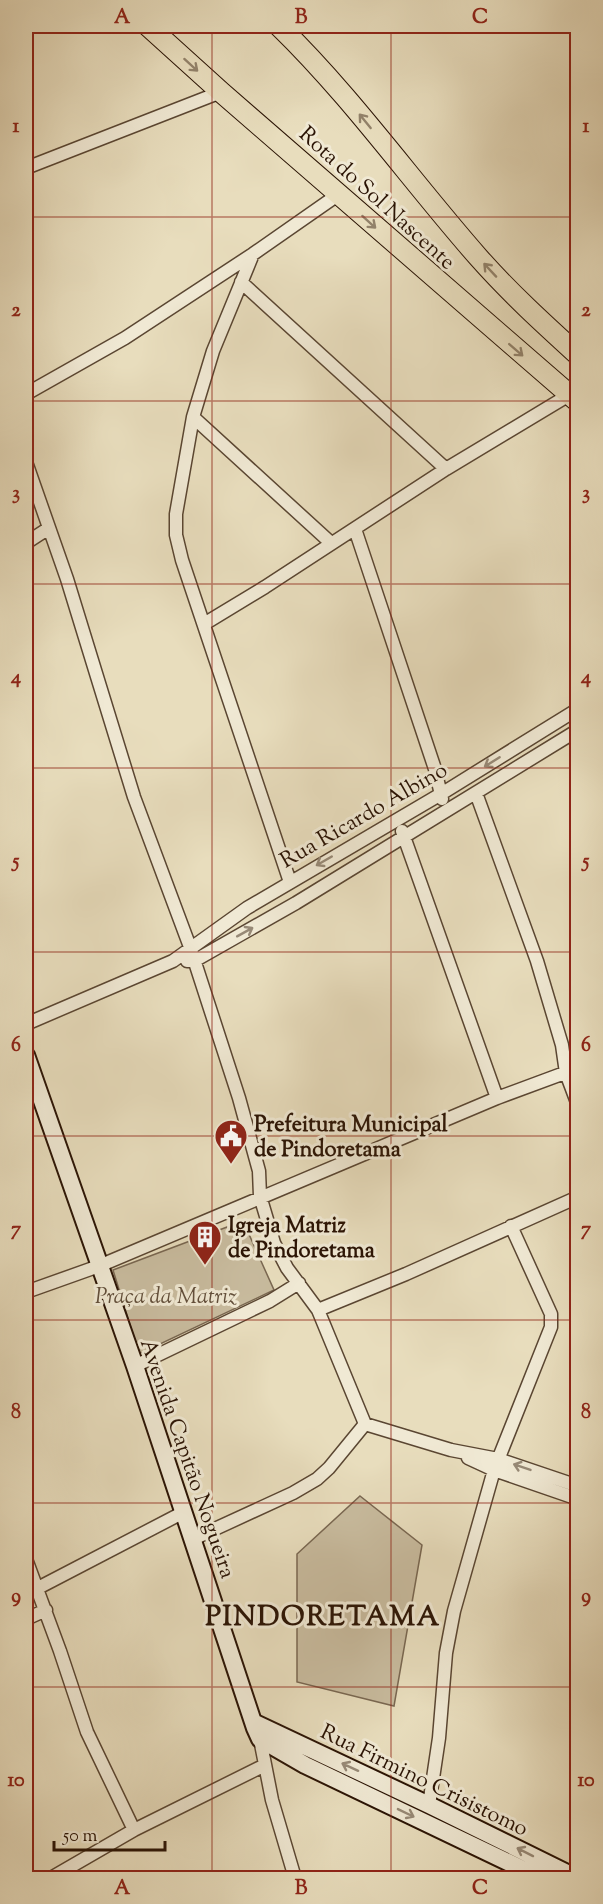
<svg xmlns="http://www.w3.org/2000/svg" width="603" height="1904" font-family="'Sorts Mill Goudy',serif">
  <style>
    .green { fill: #c8bb9e; stroke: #796751; stroke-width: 1.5 }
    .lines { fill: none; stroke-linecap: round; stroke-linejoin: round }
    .minor-casing { stroke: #5a4632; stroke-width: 15 }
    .secondary-casing { stroke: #2a1304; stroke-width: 20 }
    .trunk-casing { stroke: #2a1304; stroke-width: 22 }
    .minor { stroke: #f0e9d4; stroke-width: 12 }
    .secondary { stroke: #f0e9d4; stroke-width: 16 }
    .trunk { stroke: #e8ddbd; stroke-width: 20 }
    .oneway { stroke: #92826a }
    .oneway2 { stroke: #978976 }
    .grid { fill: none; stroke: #8f2418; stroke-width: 1.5; stroke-opacity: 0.55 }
    .labels { text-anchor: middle; stroke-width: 6; stroke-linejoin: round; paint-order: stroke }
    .street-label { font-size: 22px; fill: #2a1304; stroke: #f0e9d4 }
    .poi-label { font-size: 22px; font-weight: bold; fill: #2a1304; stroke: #f0e9d4; text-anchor: start }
    .park-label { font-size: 22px; font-style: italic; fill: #614e3a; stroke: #f0e9d4 }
    .district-label { font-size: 28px; font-weight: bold; letter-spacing: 1.5px; fill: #2a1304; stroke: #f0e9d4 }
    .neatline { fill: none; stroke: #8f2418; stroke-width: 2 }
    .grid-label { font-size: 20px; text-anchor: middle; font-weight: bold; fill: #8f2418 }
  </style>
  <rect width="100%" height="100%" fill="#e8ddbd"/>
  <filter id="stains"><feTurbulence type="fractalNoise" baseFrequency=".00333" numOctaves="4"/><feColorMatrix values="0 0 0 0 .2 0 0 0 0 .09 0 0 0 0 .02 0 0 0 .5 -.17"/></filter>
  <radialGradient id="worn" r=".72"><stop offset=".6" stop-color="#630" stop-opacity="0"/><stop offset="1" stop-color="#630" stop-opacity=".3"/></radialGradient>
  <path class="green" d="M243 1221 274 1290 139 1354 113 1270Z
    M360 1496 422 1545 394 1706 297 1682V1554Z"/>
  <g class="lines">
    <g class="minor-casing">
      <path id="minor" d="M26 168 221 92
        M253 254 213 351 193 417 176 514V535L182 560 290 882
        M241 282 446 469
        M26 394 125 338 253 254 339 194
        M193 417 331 543
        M26 462 67 579 134 797 190 947 239 1098 259 1171 260 1196 274 1243 287 1268 318 1310 365 1424 329 1468 317 1479 293 1493 193 1539
        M355 529 435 769 442 799
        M26 543 49 528
        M204 624 265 587 446 469 569 395
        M476 793 537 961 562 1045 566 1073 578 1105
        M402 831 497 1098
        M187 961H194L296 903 578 730
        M26 1024 173 961 247 908 441 794 578 709
        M26 1292 99 1266 497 1098 578 1068
        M318 1310 406 1274 578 1197
        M135 1366 270 1301 299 1283
        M365 1424 451 1450 498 1459 578 1486
        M468 1458 494 1470 578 1499
        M26 1559 60 1651 87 1732 134 1830
        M36 1589 184 1512
        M26 1619 46 1610
        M260 1739 272 1800 295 1878
        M429 1805 439 1738 446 1653 454 1611 494 1470 547 1337 551 1327V1314L511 1226
        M51 1878 134 1830 265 1765"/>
    </g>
    <g class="secondary-casing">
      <path id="secondary" d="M26 1055 135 1366 255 1728 260 1739 305 1765 541 1878
        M253 1722 429 1805 577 1878"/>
    </g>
    <g class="trunk-casing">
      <path id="trunk" d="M148 26 221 92 578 402
        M279 26C352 97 412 182 479 258 510 293 544 324 578 355"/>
    </g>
    <use href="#minor" class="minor"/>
    <use href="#secondary" class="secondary"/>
    <use href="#trunk" class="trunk"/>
  </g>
  <defs><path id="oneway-shaft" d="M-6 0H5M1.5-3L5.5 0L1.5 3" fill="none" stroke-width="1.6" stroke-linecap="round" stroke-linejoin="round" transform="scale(1.5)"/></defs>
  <g class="oneway">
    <use href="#oneway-shaft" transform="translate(191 65) rotate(42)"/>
    <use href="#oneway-shaft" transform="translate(365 121) rotate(-129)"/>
    <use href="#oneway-shaft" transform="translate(369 222) rotate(42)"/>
    <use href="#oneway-shaft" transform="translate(490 270) rotate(-133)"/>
    <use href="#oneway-shaft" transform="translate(516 350) rotate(41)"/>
  </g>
  <g class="oneway2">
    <use href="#oneway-shaft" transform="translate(492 762) rotate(148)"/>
    <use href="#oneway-shaft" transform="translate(324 861) rotate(150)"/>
    <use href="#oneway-shaft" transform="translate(245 932) rotate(-29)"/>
    <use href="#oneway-shaft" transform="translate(522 1467) rotate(-161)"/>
    <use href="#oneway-shaft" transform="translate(350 1767) rotate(-155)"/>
    <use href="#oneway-shaft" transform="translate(406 1813) rotate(26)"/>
    <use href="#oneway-shaft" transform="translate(525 1852) rotate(-153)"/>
  </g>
  <path class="grid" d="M212 26V1878M391 26V1878M26 217H578M26 401H578M26 584H578M26 768H578M26 952H578M26 1136H578M26 1320H578M26 1503H578M26 1687H578"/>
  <defs>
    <g id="civic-pin" transform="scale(1.725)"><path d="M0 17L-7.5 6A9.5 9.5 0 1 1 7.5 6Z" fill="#8f2418" stroke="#f0e9d4"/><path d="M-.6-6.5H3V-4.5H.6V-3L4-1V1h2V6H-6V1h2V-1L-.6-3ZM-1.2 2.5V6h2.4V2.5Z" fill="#fff"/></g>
    <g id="building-pin" transform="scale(1.725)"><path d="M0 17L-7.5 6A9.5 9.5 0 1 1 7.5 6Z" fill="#8f2418" stroke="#f0e9d4"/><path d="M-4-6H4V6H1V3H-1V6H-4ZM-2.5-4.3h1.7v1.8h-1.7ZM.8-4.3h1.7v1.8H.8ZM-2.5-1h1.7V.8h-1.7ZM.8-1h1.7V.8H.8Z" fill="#fff"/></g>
  </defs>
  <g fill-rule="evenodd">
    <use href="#civic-pin" x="231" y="1136"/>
    <use href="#building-pin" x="205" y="1237"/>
  </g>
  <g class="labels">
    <g class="street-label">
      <text transform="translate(378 197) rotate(42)" y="8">Rota do Sol Nascente</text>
      <text transform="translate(363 814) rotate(-30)" y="8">Rua Ricardo Albino</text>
      <text transform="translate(189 1458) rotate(71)" y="8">Avenida Capitão Nogueira</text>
      <text transform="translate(425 1779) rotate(26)" y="8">Rua Firmino Crisistomo</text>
    </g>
    <g class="poi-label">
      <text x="254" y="1131">Prefeitura Municipal<tspan x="254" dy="25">de Pindoretama</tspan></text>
      <text x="228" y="1232">Igreja Matriz<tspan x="228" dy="25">de Pindoretama</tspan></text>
    </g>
    <g class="park-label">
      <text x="166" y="1303">Praça da Matriz</text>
    </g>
    <g class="district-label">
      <text x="323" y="1625">PINDORETAMA</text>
    </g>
  </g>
  <rect width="603" height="1904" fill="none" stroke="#e8ddbd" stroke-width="66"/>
  <path d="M54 1841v9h111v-9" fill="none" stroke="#2a1304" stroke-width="3"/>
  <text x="63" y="1841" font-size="18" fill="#2a1304" stroke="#f0e9d4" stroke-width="4.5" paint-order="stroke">50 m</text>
  <rect x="33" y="33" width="537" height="1838" class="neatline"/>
  <g class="grid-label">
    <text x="122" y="23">A</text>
    <text x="301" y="23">B</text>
    <text x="480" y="23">C</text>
    <text x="16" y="132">1</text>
    <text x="586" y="132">1</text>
    <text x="16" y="316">2</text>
    <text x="586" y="316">2</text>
    <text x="16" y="499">3</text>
    <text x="586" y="499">3</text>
    <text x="16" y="683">4</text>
    <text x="586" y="683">4</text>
    <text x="16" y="867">5</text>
    <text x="586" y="867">5</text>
    <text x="16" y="1051">6</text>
    <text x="586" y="1051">6</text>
    <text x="16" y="1235">7</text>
    <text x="586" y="1235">7</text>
    <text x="16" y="1418">8</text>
    <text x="586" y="1418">8</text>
    <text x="16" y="1602">9</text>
    <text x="586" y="1602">9</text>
    <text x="16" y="1786">10</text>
    <text x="586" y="1786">10</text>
    <text x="122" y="1894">A</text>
    <text x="301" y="1894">B</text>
    <text x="480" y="1894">C</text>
  </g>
  <rect width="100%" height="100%" filter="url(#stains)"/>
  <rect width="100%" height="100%" fill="url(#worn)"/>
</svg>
